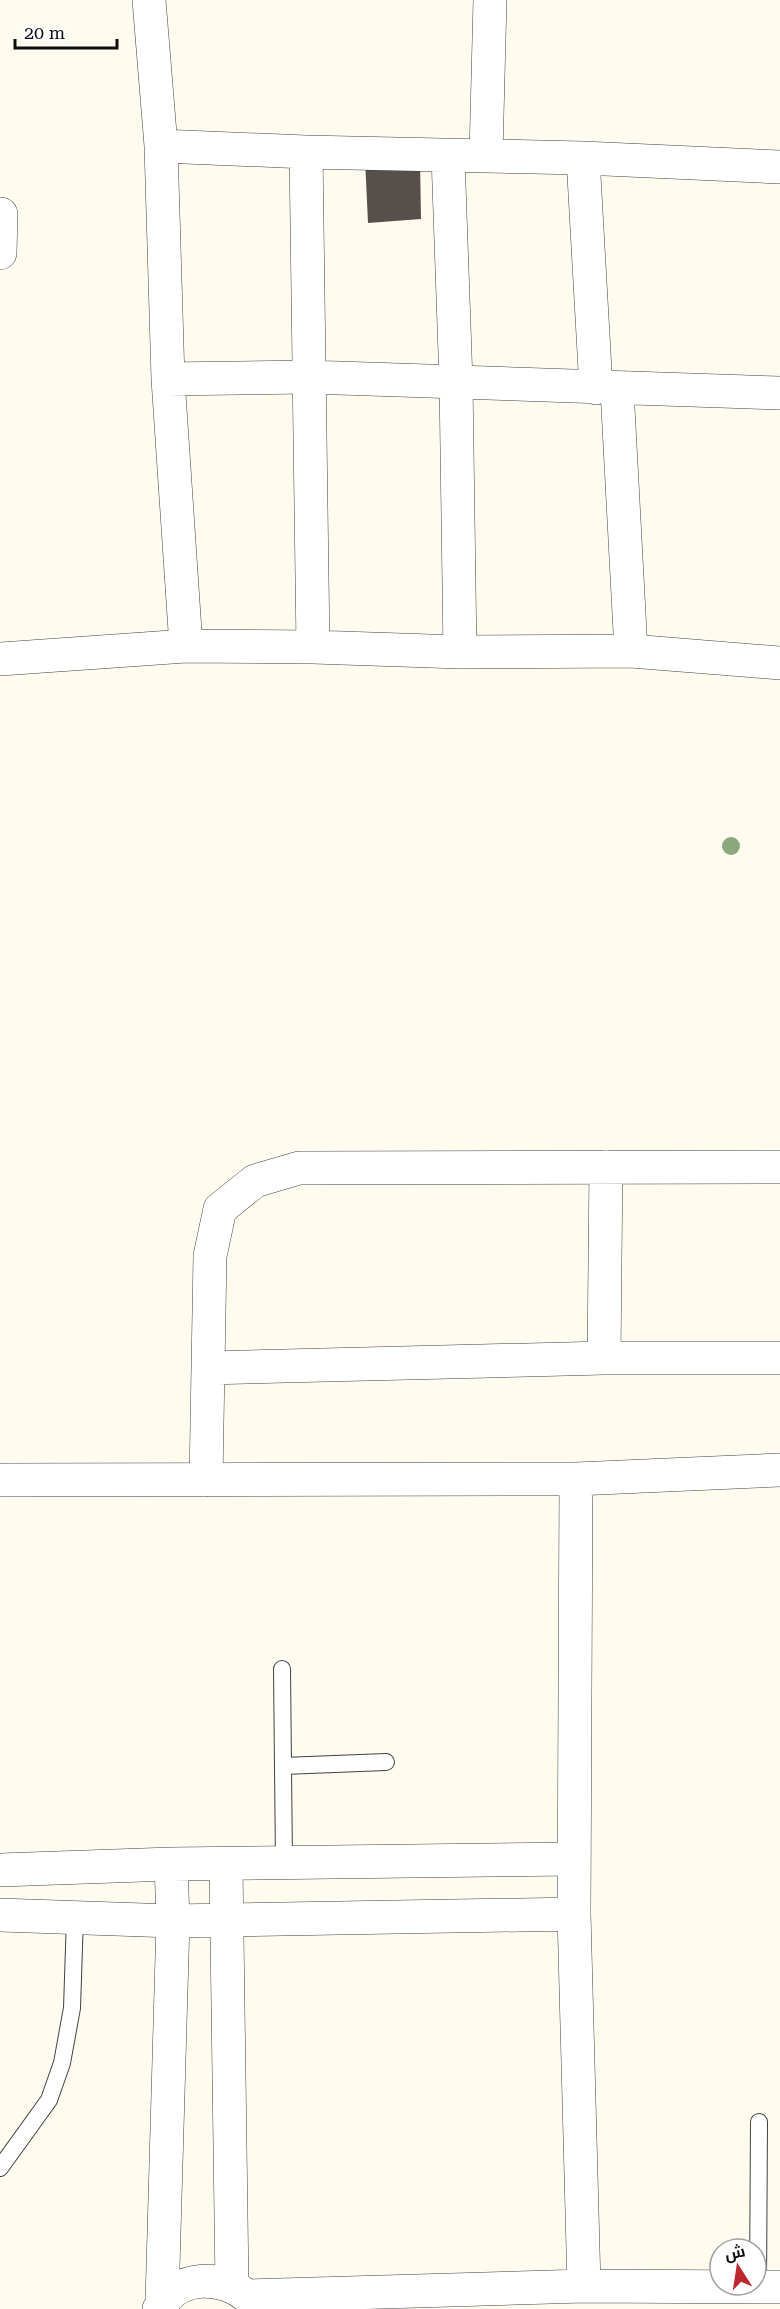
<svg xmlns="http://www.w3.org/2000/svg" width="780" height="2309" font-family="'Roboto Serif',Cairo,serif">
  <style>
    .building { fill: #564f4a }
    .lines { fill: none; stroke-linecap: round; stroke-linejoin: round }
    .lane-casing { stroke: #414141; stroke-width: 18 }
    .street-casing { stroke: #414141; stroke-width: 34 }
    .lane { stroke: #fff; stroke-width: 16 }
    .street { stroke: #fff; stroke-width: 33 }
    .tree { fill: #8ca87d }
  </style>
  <rect width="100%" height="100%" fill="#fffcef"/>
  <path class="building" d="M365 159 420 161 421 219 368 223Z"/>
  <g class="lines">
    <g class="lane-casing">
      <path id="lane" d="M282 1669 284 1864
        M283 1766 386 1762
        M0 2168 49 2100 62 2063 72 2008 75 1917
        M758 2287 759 2122"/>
    </g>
    <g class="street-casing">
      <path id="street" d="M149 0 161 146 168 379 186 646
        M161 146 306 152 583 158 780 167
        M306 152 313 647
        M486 155 490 0
        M448 156 456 382 460 652
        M583 158 596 388
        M0 253 1 214
        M168 379 309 377 780 393
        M617 389 631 651
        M0 659 186 646 313 647 460 652 631 651 780 663
        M604 1358 606 1167
        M208 1368 604 1358H780
        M576 1479 574 1914 584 2286
        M0 1480 576 1479 780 1470
        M206 1480 210 1256 220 1209 255 1181 299 1168 780 1167
        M226 1865 232 2285
        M0 1870 171 1864 574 1859
        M0 1915 173 1921 574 1914
        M248 2296 584 2286 780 2287
        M162 2302 173 1921 171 1864
        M159 2309C176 2274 223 2274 249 2298"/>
    </g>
    <use href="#lane" class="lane"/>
    <use href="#street" class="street"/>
  </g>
  <circle class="tree" cx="731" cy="846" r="9"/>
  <g transform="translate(738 2267) rotate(348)"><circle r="28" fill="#ffffff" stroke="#9f9f9f" stroke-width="1.5"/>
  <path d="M0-4.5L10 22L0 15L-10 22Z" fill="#bb282f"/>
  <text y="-9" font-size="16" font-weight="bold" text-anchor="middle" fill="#0e0e0e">ش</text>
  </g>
  <path d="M15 39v9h102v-9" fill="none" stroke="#0e0e0e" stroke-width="3"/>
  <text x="24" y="39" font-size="18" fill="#0e0e0e" stroke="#ffffff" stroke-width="4.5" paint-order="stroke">20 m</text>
</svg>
